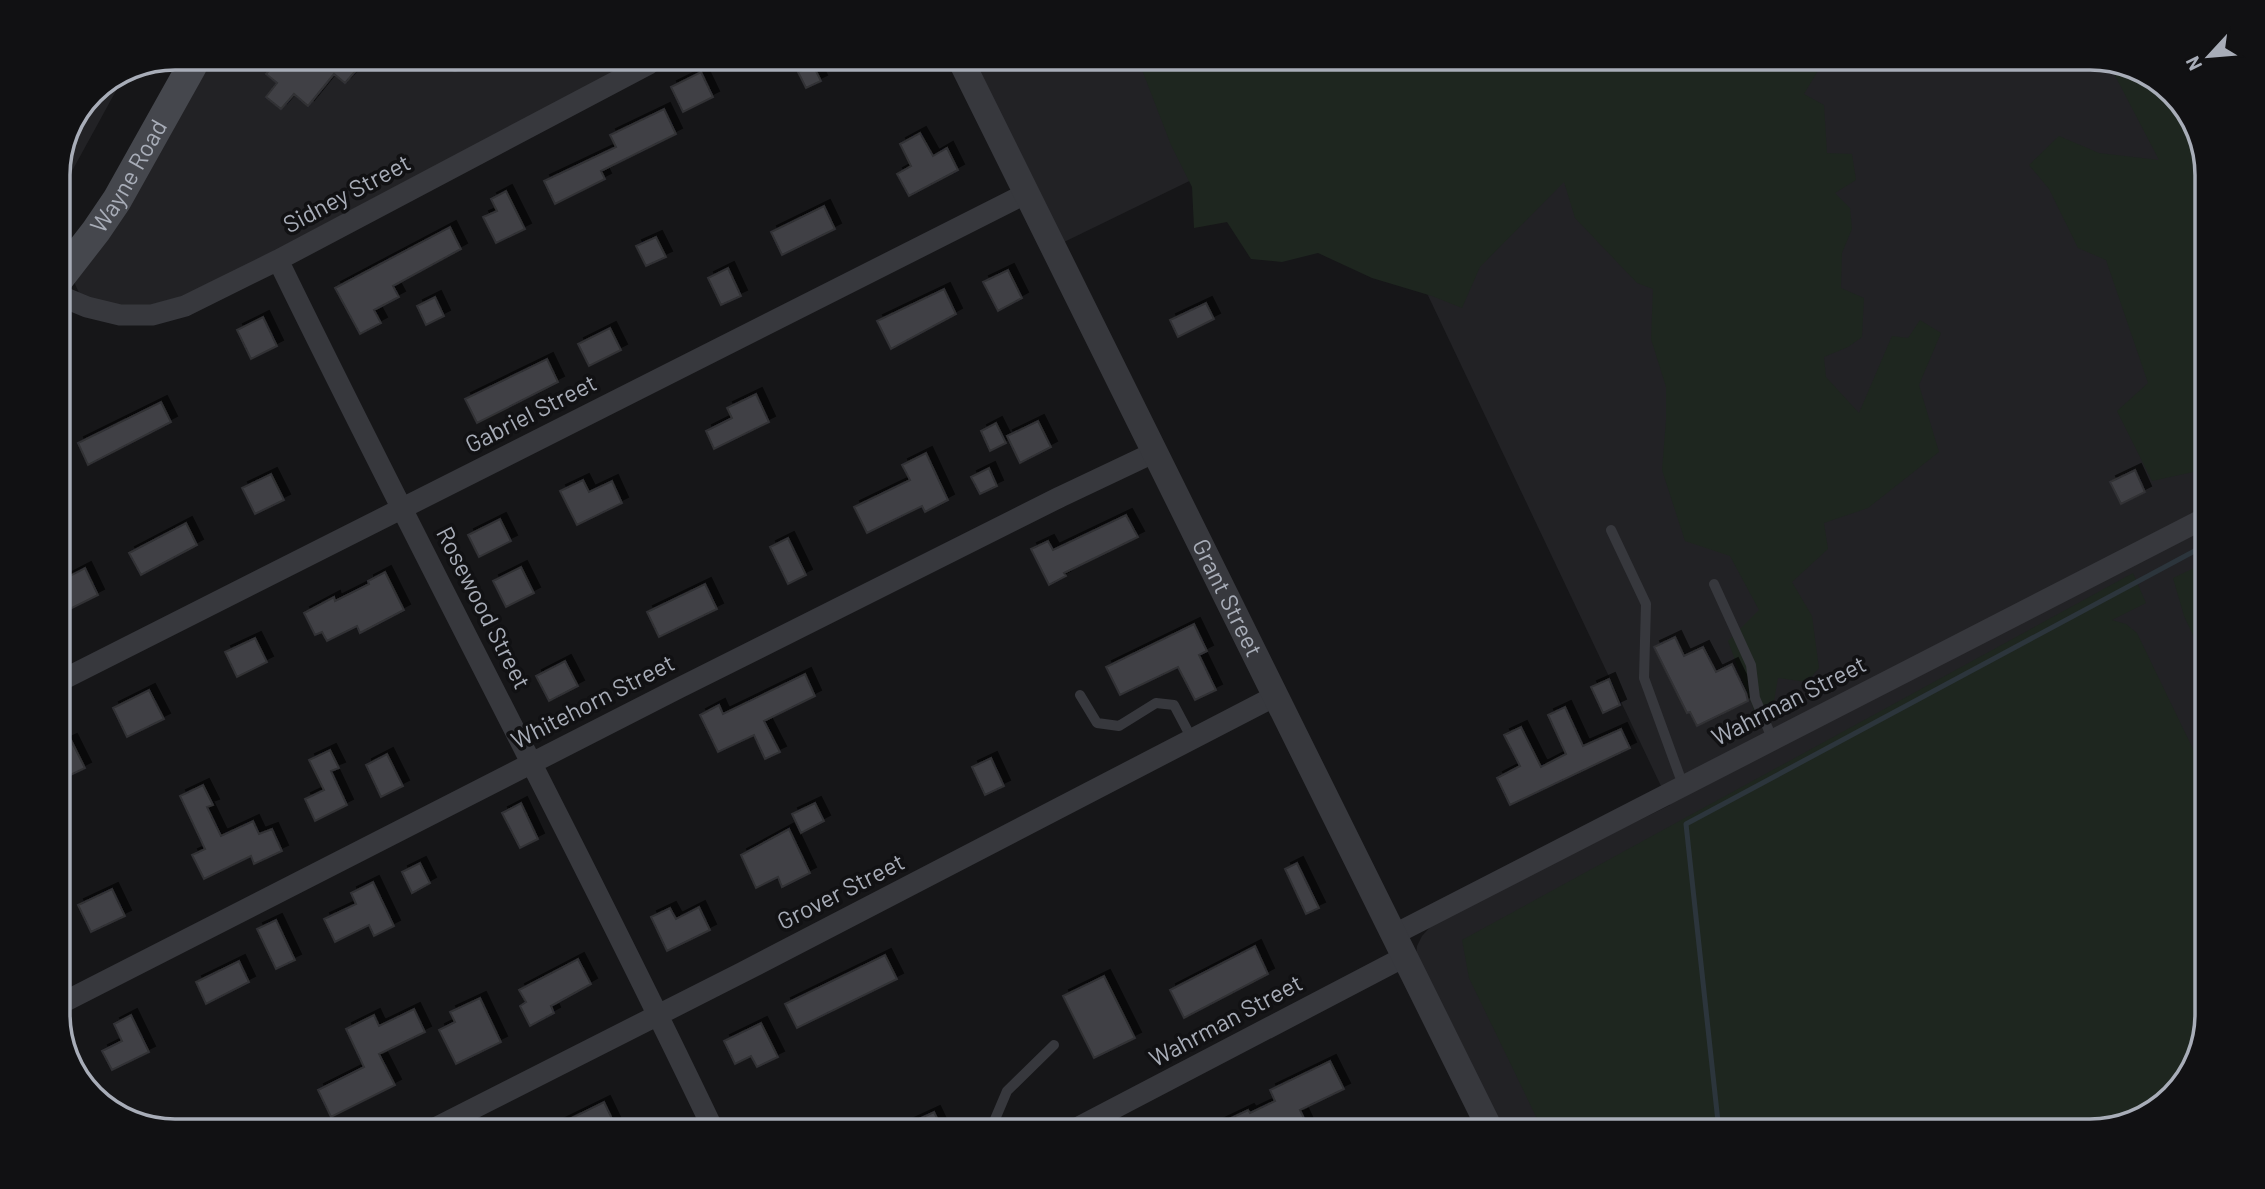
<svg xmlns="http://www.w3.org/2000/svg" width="2265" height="1189" font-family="Barlow,sans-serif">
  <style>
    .built { fill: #222225 }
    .green { fill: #1e261f }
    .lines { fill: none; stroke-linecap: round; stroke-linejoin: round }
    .stream { stroke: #2c353c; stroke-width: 5 }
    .building { fill: #404145; stroke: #303034; stroke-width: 2; filter: url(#shadow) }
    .service { stroke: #37383d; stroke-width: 10 }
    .minor { stroke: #37383d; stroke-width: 21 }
    .tertiary { stroke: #37383d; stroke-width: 26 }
    .secondary { stroke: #45474d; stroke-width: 30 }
    .labels { text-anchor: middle; stroke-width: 7; stroke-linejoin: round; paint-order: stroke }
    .street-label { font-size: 24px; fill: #a8adb8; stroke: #111113 }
    .rim { fill: none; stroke: #a8adb8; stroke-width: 3.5 }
  </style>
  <defs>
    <filter id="shadow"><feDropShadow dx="6" dy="-6" stdDeviation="0" flood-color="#0009"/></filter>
  </defs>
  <rect width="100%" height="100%" fill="#161618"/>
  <path class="built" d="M2090 58 2142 70 2188 110 2207 168V1014L2195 1066 2149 1115 2091 1131H1497L1416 957 1417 946 1422 936 1432 925 1450 914 1670 805 1339 108 1060 244 970 63Z
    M630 64 229 274 165 304 145 309 101 306 79 293 75 284 74 275 202 66Z
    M129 67 72 171 58 190V168L92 92Z"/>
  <path class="green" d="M1810 59 1819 69 1804 94 1824 105 1827 153 1852 154 1856 180 1835 193 1850 208 1852 229 1842 253 1841 288 1864 298 1862 337 1848 347 1824 357 1826 377 1859 413 1892 336 1908 338 1920 320 1941 333 1919 385 1939 452 1868 508 1824 523 1828 549 1792 582 1812 616 1819 668 1807 682 1778 678 1772 712 1756 716 1728 641 1759 610 1730 556 1685 541 1662 470 1666 420V387L1651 339 1653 289 1637 283 1575 218 1564 182 1480 267 1462 308 1432 296 1372 278 1318 253 1282 262 1251 259 1227 222 1194 228 1192 187 1171 145 1139 62Z
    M2108 62 2142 70 2188 110 2207 168V469L2152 481 2117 411 2148 383 2106 260 2078 248 2049 189 2029 165 2059 136 2099 153 2159 160Z
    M2207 562V681L2201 668 2199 648 2184 616 2173 578Z
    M2133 573 2146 603 2112 620 2126 624 2137 633 2207 778V1014L2195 1066 2149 1115 2090 1131H1543L1469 978 1462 940Z"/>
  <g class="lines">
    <path class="stream" d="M1719 1131 1686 824 2202 547"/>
  </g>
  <path class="building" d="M813 65 821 81 806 88 798 72Z
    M273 66H360L345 83 334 74 308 106 294 94 281 109 266 97 277 83 266 74Z
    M701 72 713 97 683 112 671 87Z
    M664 109 676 134 601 171 605 179 555 204 544 181 616 147 610 135Z
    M920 133 933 156 947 148 958 170 909 196 897 174 911 166 900 144Z
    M506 191 525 229 496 243 483 217 497 211 491 199Z
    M824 206 835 229 782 255 771 232Z
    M450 227 461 249 393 286 399 297 374 310 381 323 360 334 335 288Z
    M656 237 666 257 646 266 636 246Z
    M728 268 741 296 721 305 708 278Z
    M1008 270 1022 298 998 311 983 282Z
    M944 289 956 314 891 349 877 321Z
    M435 297 444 316 426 325 417 306Z
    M1206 303 1214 319 1178 337 1170 320Z
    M263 317 277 346 251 359 237 330Z
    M610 328 621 350 589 366 578 344Z
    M547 359 558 382 477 423 465 399Z
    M756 394 769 422 714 449 706 431 732 418 727 408Z
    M161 402 171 422 88 465 78 443Z
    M1038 421 1051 447 1020 463 1007 436Z
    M996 423 1006 443 990 451 981 431Z
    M926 453 948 500 925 512 922 506 867 533 854 507 910 480 902 465Z
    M989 468 997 486 980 494 971 477Z
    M2135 470 2145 492 2121 504 2110 482Z
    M271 474 284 500 255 514 242 488Z
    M583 480 589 492 612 481 622 503 577 525 560 491Z
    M1126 515 1138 537 1064 573 1066 576 1049 585 1031 549 1048 541 1053 550Z
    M500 519 511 541 479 557 468 535Z
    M186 523 197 545 141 575 129 553Z
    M788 538 806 575 788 584 770 547Z
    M521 567 534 593 506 607 493 581Z
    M85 568 98 595 64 612 58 600V582Z
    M385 572 404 610 360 633 357 626 327 641 322 632 315 635 304 613 334 597 335 601 369 584 368 581Z
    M705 584 717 609 659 637 647 612Z
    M1194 624 1207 651 1199 655 1216 690 1195 700 1178 667 1120 695 1106 667Z
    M1675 637 1684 656 1703 647 1716 672 1732 664 1746 693 1748 701 1697 726 1690 712 1687 713 1654 647Z
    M255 638 267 662 237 677 225 652Z
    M565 661 578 686 549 701 536 676Z
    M805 674 815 696 764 721 780 752 765 759 754 735 718 752 700 715 719 705 723 714Z
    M1609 679 1620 705 1603 713 1591 687Z
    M149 690 164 719 127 737 113 708Z
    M1565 707 1583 746 1621 729 1630 748 1510 805 1497 778 1520 766 1504 735 1521 727 1541 767 1566 754 1548 715Z
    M71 740 85 768 58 781V746Z
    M330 750 339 768 331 771 347 805 315 821 305 799 324 790 309 760Z
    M387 754 403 786 381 797 366 765Z
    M991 758 1004 786 985 795 972 767Z
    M203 785 213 805 207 807 221 836 253 821 259 834 272 829 282 851 254 864 251 856 204 879 192 855 205 849 180 796Z
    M521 803 538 839 520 848 502 813Z
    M815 803 824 821 801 833 792 814Z
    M789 829 810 873 782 887 778 877 756 888 741 855Z
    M420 863 430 883 412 893 402 872Z
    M1297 863 1319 908 1306 914 1285 869Z
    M373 882 394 926 374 936 369 925 335 942 324 919 356 904 351 893Z
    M112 889 125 916 91 932 78 905Z
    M699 907 710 930 667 951 651 917 670 908 676 919Z
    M276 920 295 960 276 969 257 929Z
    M1255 946 1268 974 1184 1018 1170 990Z
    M885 955 897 979 797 1028 785 1004Z
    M578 959 591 984 551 1006 554 1013 530 1026 520 1006 526 1002 519 990Z
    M239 961 249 982 206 1004 196 982Z
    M1104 976 1135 1038 1094 1058 1063 996Z
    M480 998 501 1042 456 1064 439 1030 455 1022 450 1012Z
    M414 1009 425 1032 379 1054 395 1085 331 1117 318 1090 364 1067 346 1029 374 1015 379 1026Z
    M131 1015 149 1052 112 1070 102 1051 122 1041 114 1024Z
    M761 1023 778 1057 757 1067 751 1056 735 1064 724 1041Z
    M1330 1061 1344 1089 1300 1110 1310 1131H1204L1248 1110 1250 1113 1275 1101 1270 1090Z
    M604 1102 615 1125 603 1131H545Z
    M934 1112 943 1131H893Z"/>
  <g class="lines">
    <path class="service" d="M453 65 455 67 457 65
      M1611 530 1646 604 1644 678 1683 785
      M1714 584 1751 665 1755 698 1772 738
      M1080 695 1097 723 1119 726 1156 703 1174 705 1192 739
      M990 1131 1007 1091 1054 1045"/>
    <path class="minor" d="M278 260C420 552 574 838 714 1131
      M58 295 87 307 120 315H152L185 306 278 260 649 64
      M58 682 1027 193
      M1395 934 2207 517
      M58 1005 677 689 1060 497 1155 452
      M429 1131 741 973 1275 696
      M1071 1131 1406 956"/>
    <path class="tertiary" id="s1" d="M962 63 1491 1131"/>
    <path class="secondary" id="s2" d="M58 280 96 231 117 200 192 66"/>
  </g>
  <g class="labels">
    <g class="street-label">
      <text dy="8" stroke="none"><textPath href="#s2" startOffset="126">Wayne Road</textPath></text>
      <text transform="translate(347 194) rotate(-28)" y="8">Sidney Street</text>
      <text transform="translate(531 414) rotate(-27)" y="8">Gabriel Street</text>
      <text dy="8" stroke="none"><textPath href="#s1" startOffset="597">Grant Street</textPath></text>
      <text transform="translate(483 608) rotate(63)" y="8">Rosewood Street</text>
      <text transform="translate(1789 701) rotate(-27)" y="8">Wahrman Street</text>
      <text transform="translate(593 702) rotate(-27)" y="8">Whitehorn Street</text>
      <text transform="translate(841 892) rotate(-27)" y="8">Grover Street</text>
      <text transform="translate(1226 1021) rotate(-28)" y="8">Wahrman Street</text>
    </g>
  </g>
  <path d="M0 0H2265V1189H0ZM175 70H2090A105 105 0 0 1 2195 175V1014A105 105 0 0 1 2090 1119H175A105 105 0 0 1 70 1014V175A105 105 0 0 1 175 70Z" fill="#111113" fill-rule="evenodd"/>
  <path class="rim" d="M175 70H2090A105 105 0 0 1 2195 175V1014A105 105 0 0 1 2090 1119H175A105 105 0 0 1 70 1014V175A105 105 0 0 1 175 70Z"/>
  <g transform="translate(2209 56) rotate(244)" stroke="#111113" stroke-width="5" paint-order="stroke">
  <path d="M0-5L12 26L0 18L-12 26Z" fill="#a8adb8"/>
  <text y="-10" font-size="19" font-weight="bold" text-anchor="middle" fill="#a8adb8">N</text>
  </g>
</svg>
